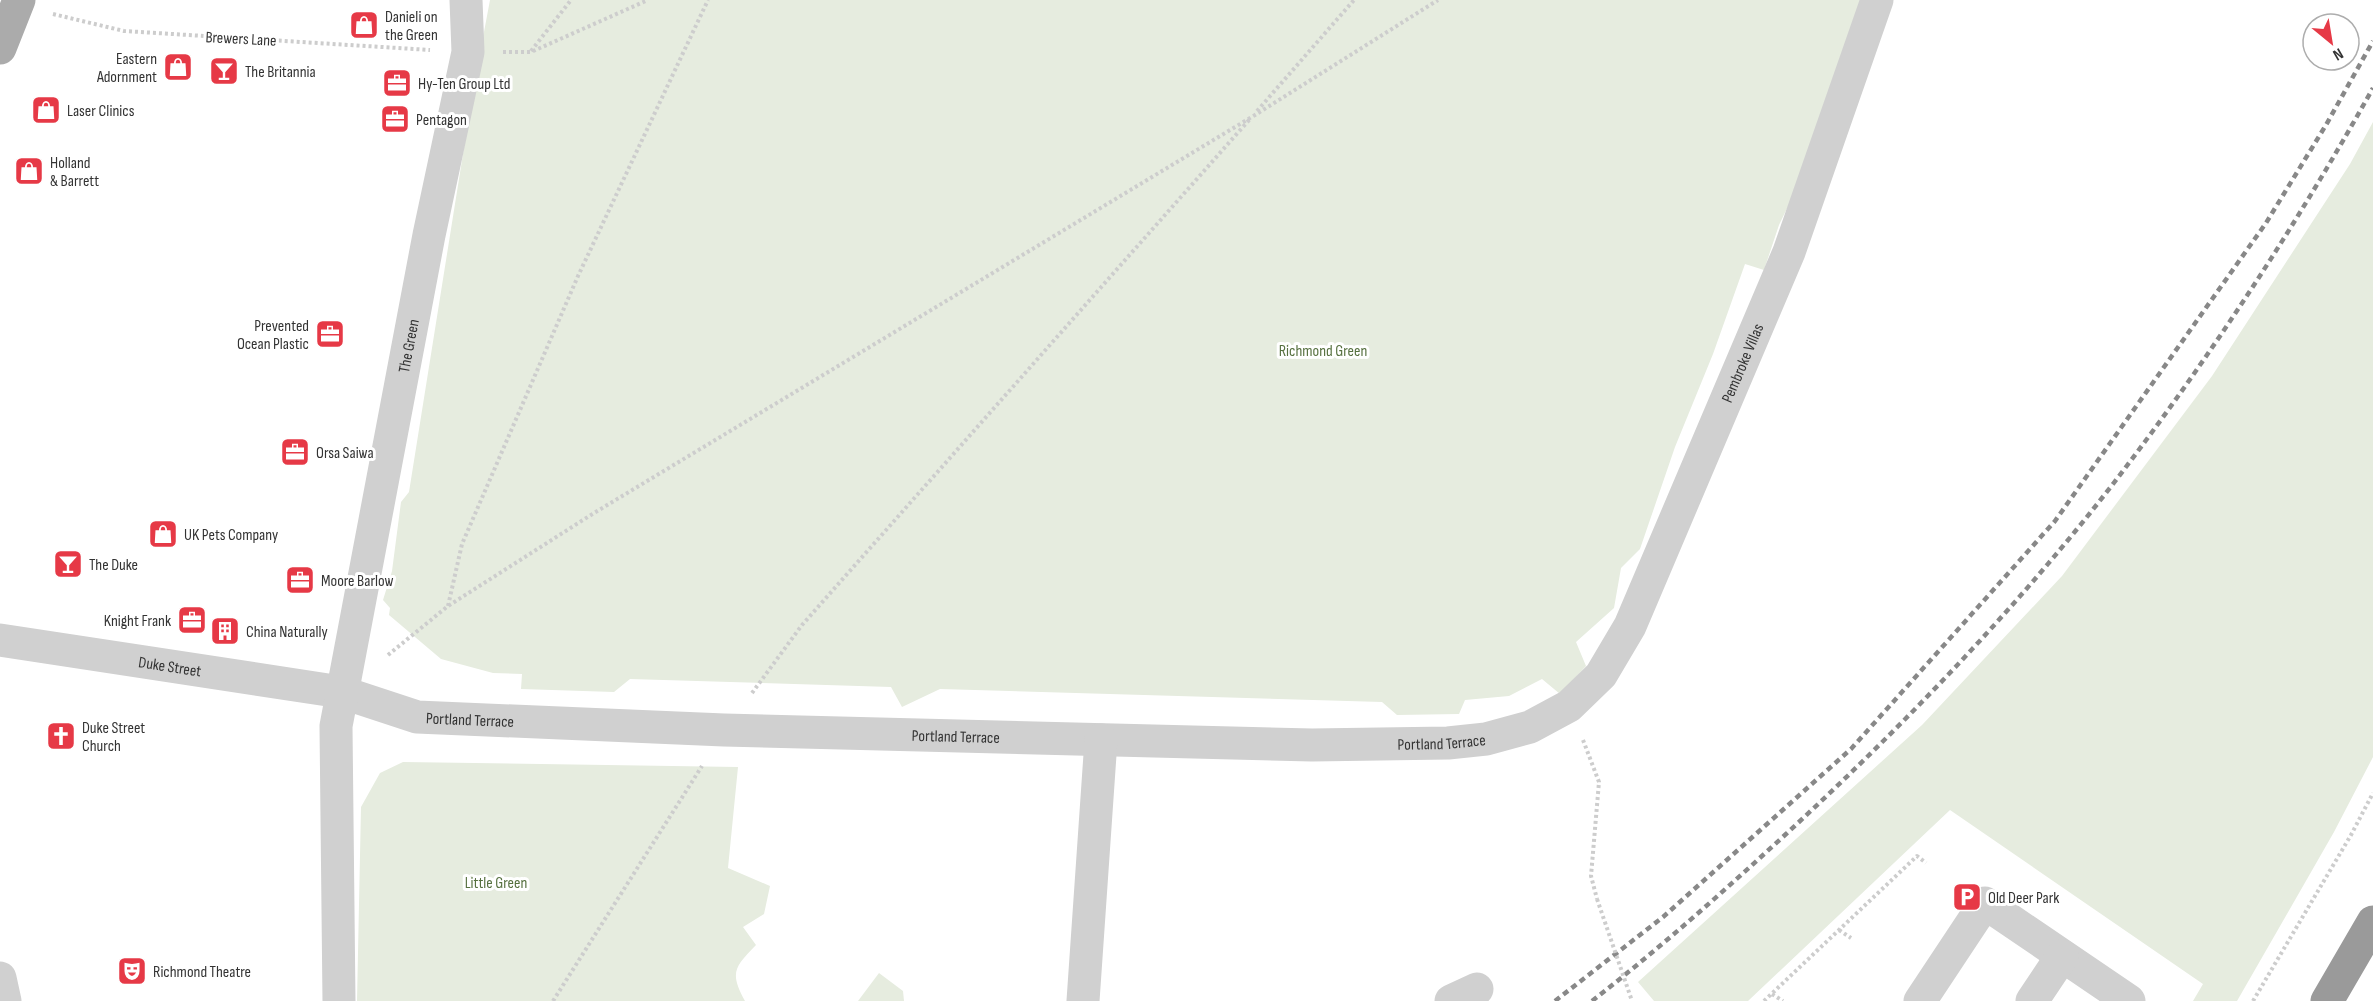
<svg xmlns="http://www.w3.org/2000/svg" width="2373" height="1001" font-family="'Sofia Sans Condensed',sans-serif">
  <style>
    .green { fill: #e6ecdf }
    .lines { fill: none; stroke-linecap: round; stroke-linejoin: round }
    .path { stroke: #cdcdcd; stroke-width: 4; stroke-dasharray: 3 3; stroke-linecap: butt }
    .minor { stroke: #d0d0d0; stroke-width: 33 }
    .major { stroke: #ababab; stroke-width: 33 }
    .highway { stroke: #9a9a9a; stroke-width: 33 }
    .rail { stroke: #888; stroke-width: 4.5; stroke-dasharray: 6 4.5; stroke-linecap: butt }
    .path-bridge { stroke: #cdcdcd; stroke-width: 4; stroke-dasharray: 3 3; stroke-linecap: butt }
    .labels { text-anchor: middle; stroke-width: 6; stroke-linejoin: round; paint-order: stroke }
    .poi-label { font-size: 16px; fill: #333; stroke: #fff; text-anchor: start }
    .street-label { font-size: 16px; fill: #333; stroke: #fff }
    .park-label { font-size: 16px; fill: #56703f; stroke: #fff }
  </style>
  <rect width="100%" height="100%" fill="#fff"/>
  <path class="green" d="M490 0H1874L1820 140 1779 225 1764 270 1745 264 1713 354 1675 447 1640 549 1621 568 1614 608 1576 642 1586 666 1560 694 1542 679 1509 696 1465 700 1459 714 1397 715 1382 702 940 689 902 707 891 687 630 679 614 692 521 689 522 674 493 673 441 659 389 615 390 608 383 600 392 571 401 502 409 492 474 85Z
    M2373 122V757L2334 832 2237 1001H2193L2203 984 1950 810 1748 1001H1654L1638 982 1922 725 2062 576 2212 376 2350 164Z
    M403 762 738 767 728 868 770 886 764 914 743 927 756 945C735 967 729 972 745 1001H357L361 807 380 773Z
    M879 973 903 991 904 1001H858Z"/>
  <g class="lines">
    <path class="path" d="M53 14 124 31 430 50
      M531 51 571 0
      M503 52H531L648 0
      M1257 111 1354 0
      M448 606 462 544 578 276 708 0
      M388 655 448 606 594 513 1255 115 1438 0
      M752 693 802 625 1250 119
      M1583 740 1599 782 1591 876 1597 899
      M1839 930 1851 938
      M1772 994 1783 1001
      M553 1001 702 766
      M1764 1001 1917 856 1926 863
      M2253 1001 2351 835 2373 793"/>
    <g class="minor">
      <path id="s1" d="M0 640 341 692 417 717 724 730 1312 745 1448 743 1486 739 1530 727 1569 706 1601 675 1630 626 1789 252 1877 0"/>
      <path d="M0 978 5 1001"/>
      <path id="s2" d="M339 1001 336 726 429 235 468 52 466 0"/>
      <path d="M1083 1001 1101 740"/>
      <path d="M1451 1001 1477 989"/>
      <path d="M1920 1001 1985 903 2129 1001"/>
      <path d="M2032 1001 2062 956"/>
    </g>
    <path class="major" d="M0 48 19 0"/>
    <path class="highway" d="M2327 1001 2373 922"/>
    <path class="rail" d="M1555 1001 1663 917 1851 749 2055 521 2266 223 2326 125 2373 41
      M1592 1001C1660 948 1723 892 1786 834 1903 726 2015 610 2113 484 2209 359 2296 226 2373 88"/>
    <path class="path-bridge" d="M1597 899 1632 1001"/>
  </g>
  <defs>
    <g id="shop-square" transform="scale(1.5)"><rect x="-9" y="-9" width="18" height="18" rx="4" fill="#e63946" stroke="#fff"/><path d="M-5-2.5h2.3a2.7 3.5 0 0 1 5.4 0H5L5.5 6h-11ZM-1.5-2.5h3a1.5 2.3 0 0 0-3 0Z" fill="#fff"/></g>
    <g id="bar-square" transform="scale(1.5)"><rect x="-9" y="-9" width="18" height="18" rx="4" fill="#e63946" stroke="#fff"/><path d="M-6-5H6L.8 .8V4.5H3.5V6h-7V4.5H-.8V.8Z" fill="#fff"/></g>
    <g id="office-square" transform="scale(1.5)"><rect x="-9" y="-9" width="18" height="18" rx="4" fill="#e63946" stroke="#fff"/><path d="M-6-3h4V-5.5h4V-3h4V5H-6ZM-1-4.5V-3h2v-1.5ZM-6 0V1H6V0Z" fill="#fff"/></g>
    <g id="building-square" transform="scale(1.5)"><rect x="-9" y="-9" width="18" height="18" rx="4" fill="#e63946" stroke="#fff"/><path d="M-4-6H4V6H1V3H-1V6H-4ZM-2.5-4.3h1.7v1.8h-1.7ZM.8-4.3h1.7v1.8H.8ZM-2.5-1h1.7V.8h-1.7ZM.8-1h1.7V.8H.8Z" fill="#fff"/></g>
    <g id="church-square" transform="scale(1.5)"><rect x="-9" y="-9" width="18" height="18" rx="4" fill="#e63946" stroke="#fff"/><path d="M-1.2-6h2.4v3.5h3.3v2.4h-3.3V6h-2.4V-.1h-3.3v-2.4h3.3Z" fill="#fff"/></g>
    <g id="parking-square" transform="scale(1.5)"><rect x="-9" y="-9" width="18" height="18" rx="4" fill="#e63946" stroke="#fff"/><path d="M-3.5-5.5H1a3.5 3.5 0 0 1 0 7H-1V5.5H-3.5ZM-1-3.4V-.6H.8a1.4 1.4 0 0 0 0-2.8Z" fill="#fff"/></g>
    <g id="theatre-square" transform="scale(1.5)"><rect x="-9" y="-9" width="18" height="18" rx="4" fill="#e63946" stroke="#fff"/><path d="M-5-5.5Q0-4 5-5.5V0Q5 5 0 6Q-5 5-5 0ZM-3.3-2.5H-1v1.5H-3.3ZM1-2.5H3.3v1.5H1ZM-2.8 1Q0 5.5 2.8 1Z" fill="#fff"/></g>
  </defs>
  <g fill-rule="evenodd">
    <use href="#shop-square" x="364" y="25"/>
    <use href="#shop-square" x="178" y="67"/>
    <use href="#bar-square" x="224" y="71"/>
    <use href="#office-square" x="397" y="83"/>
    <use href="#shop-square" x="46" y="110"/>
    <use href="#office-square" x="395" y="119"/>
    <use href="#shop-square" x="29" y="171"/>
    <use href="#office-square" x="330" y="334"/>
    <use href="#office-square" x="295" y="452"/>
    <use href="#shop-square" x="163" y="534"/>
    <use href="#bar-square" x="68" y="564"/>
    <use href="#office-square" x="300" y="580"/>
    <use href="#office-square" x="192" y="620"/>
    <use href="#building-square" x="225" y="631"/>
    <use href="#church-square" x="61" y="736"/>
    <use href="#parking-square" x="1967" y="897"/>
    <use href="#theatre-square" x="132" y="971"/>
  </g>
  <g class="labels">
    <g class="poi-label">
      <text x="385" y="22">Danieli on<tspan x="385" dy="18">the Green</tspan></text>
      <text x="157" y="64" text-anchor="end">Eastern<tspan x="157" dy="18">Adornment</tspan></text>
      <text x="245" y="77">The Britannia</text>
      <text x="418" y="89">Hy-Ten Group Ltd</text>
      <text x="67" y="116">Laser Clinics</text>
      <text x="416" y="125">Pentagon</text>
      <text x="50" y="168">Holland<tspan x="50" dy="18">&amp; Barrett</tspan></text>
      <text x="309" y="331" text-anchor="end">Prevented<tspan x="309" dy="18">Ocean Plastic</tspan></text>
      <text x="316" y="458">Orsa Saiwa</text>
      <text x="184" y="540">UK Pets Company</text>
      <text x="89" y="570">The Duke</text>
      <text x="321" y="586">Moore Barlow</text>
      <text x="171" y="626" text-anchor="end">Knight Frank</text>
      <text x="246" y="637">China Naturally</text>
      <text x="82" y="733">Duke Street<tspan x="82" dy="18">Church</tspan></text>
      <text x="1988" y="903">Old Deer Park</text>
      <text x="153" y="977">Richmond Theatre</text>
    </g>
    <g class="street-label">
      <text transform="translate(241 38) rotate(3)" y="6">Brewers Lane</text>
      <text dy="6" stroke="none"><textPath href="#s2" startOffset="662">The Green</textPath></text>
      <text dy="6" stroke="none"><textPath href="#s1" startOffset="1972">Pembroke Villas</textPath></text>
      <text dy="6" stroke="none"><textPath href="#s1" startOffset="172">Duke Street</textPath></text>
      <text dy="6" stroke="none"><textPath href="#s1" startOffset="478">Portland Terrace</textPath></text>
      <text dy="6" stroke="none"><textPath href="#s1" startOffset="964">Portland Terrace</textPath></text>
      <text dy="6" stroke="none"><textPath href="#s1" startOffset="1450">Portland Terrace</textPath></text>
    </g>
    <g class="park-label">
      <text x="1323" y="356">Richmond Green</text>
      <text x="496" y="888">Little Green</text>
    </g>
  </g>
  <g transform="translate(2331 42) rotate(150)"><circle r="28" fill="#ffffff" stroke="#adadad" stroke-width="1.5"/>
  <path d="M0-4.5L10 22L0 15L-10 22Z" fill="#e63946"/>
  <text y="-9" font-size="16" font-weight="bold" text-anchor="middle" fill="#333333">N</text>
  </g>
</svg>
